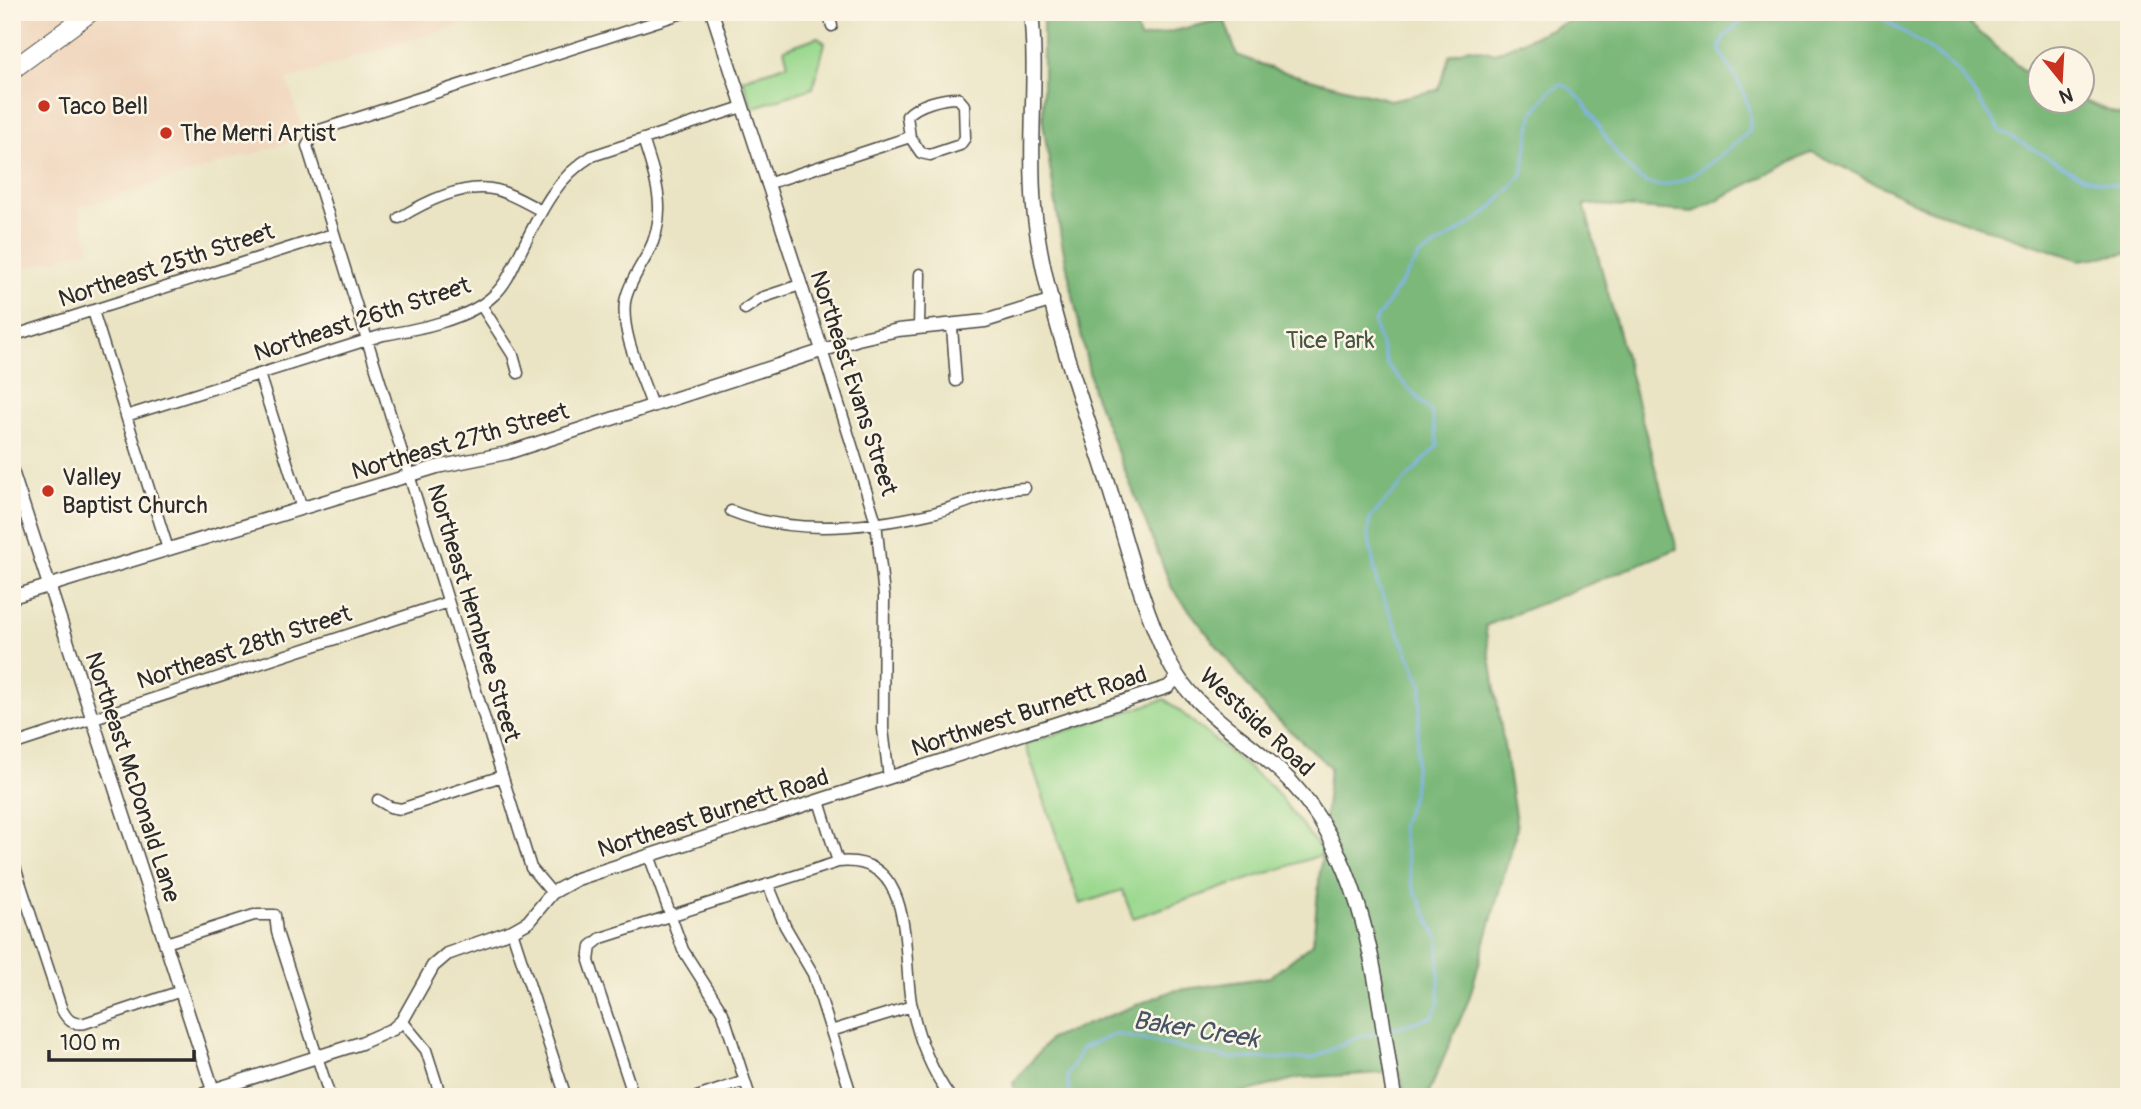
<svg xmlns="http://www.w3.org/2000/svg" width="2141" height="1109" font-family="Pangolin,sans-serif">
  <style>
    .built { fill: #f0d5bc }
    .green { fill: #9ad88e; stroke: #62825c; stroke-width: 2 }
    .forest { fill: #7bb879; stroke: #537252; stroke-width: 2 }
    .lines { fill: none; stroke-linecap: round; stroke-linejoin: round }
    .stream { stroke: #83b4ef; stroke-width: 2.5 }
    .minor-casing { stroke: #484742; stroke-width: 13 }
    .tertiary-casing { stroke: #484742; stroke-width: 15 }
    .secondary-casing { stroke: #484742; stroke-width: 17 }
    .trunk-casing { stroke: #484742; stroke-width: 20 }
    .minor { stroke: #fff; stroke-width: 10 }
    .tertiary { stroke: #fff; stroke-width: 12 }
    .secondary { stroke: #fff; stroke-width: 14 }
    .trunk { stroke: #fff; stroke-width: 18 }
    .poi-dot { fill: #c8321e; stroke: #fcf5e5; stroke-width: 2.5 }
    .labels { text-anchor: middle; stroke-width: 5; stroke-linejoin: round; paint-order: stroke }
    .poi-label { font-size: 24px; fill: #2b2b2b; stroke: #fcf5e5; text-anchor: start }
    .street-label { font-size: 24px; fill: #2b2b2b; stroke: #fcf5e5 }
    .park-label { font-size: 24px; fill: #475644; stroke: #fcf5e5 }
    .water-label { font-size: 26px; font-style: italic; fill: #455466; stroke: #fcf5e5 }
  </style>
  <rect width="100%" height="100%" fill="#fcf5e5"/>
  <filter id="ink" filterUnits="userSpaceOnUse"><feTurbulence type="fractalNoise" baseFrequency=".0143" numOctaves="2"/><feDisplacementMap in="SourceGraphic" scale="14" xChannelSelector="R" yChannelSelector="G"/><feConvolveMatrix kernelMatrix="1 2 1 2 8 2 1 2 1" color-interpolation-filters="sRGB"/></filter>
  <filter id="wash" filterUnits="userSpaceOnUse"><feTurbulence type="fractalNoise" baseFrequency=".00686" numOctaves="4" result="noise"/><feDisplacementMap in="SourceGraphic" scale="28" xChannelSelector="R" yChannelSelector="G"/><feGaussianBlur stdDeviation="1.57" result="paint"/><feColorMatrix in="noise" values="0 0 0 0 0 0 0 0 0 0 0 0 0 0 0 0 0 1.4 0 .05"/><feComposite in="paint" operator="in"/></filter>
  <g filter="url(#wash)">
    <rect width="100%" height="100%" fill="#eae4c4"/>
    <path class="built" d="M12 12H497V13L287 79 305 137 78 208 90 249 12 272Z"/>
    <path class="green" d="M818 37 825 43 813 88 752 108 743 79 788 64 784 49Z
      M1165 699 1273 788 1324 854 1133 918 1122 890 1080 904 1025 744Z"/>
    <path class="forest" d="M1043 12H1132L1140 39 1224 19 1237 55 1276 70 1390 100 1438 90 1450 55 1469 48 1495 53 1590 12H1956L2039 84V102L2082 100 2129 119V253L2080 260 1928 209 1812 152 1693 212 1584 204 1677 549 1485 626 1517 828 1469 999 1427 1097H1405L1399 1072 1298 1078 1226 1097H1017L1013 1083 1050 1039 1172 991 1270 977 1313 943 1330 767 1265 708 1172 588 1093 391 1062 243 1043 123Z"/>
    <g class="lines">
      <path class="stream" d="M1873 12 1934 52 1957 71 2002 132 2083 177 2115 185H2129
        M1389 1029 1432 1017 1439 1002V941L1412 885 1401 826 1413 794 1422 685 1377 583 1368 533 1370 518 1438 445 1431 412 1387 365 1374 323 1419 256 1483 216 1514 185 1522 174 1533 113 1551 90 1562 84C1580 93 1586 106 1597 123 1609 142 1620 163 1639 178 1672 204 1725 151 1749 132 1755 102 1733 74 1719 49L1724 37 1752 12
        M1070 1097 1067 1076 1082 1048 1116 1034 1230 1058 1311 1059 1356 1038 1379 1032"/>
    </g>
  </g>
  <g filter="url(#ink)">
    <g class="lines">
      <g class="minor-casing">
        <path id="minor" d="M828 12 832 26
          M643 139C656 179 669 213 648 253 640 268 628 285 625 302 621 335 642 375 652 406
          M767 184 910 137 921 153 930 155 960 145 965 138 964 105 958 98C942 98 918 104 907 116L910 137
          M399 218C425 202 465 182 497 190 512 194 528 204 542 211
          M481 305 513 355 518 373
          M745 309 761 298 800 285
          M93 311 168 549
          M952 327 956 381
          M919 328 920 274
          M12 336 333 234
          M822 350 876 522 884 596 883 729 889 778
          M259 374 302 509
          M126 416 383 335C418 329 468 320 494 295 505 285 511 272 517 259 537 220 553 179 592 156L742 107
          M731 511C793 536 868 528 933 513 965 505 992 489 1025 488
          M12 745 448 602
          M378 800 390 807 401 809 502 776
          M819 801 838 862
          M649 855 683 950 723 1013 750 1097
          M12 858 62 1010C68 1021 73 1025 85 1023L181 991
          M768 884 785 926 813 974 852 1097
          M552 893 531 868 307 146 314 133 320 130 686 12
          M512 931 566 1097
          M166 943 254 915H275L277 932 330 1097
          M402 1021 426 1050 441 1097
          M831 1031 912 1006
          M193 1097 213 1090 215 1097
          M634 1097 589 961 591 946 601 938 838 862C918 854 901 955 912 1008 919 1040 931 1070 950 1097
          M697 1097 745 1081"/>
      </g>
      <g class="tertiary-casing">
        <path id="tertiary" d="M712 12 822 350
          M12 471 213 1090 361 1043 393 1029 402 1021 433 966 447 954 512 931 528 922 552 893 577 879 1168 687 1177 678
          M12 597 437 467 507 453 858 339 898 330 985 321 1053 300"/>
      </g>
      <g class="secondary-casing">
        <path id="secondary" d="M1031 12C1038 77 1028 143 1034 208 1043 297 1077 386 1104 471 1124 532 1139 598 1166 656 1192 713 1249 737 1290 781 1369 866 1376 988 1394 1097"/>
      </g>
      <g class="trunk-casing">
        <path id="trunk" d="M12 70 91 12"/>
      </g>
      <use href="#minor" class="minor"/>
      <use href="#tertiary" class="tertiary"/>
      <use href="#secondary" class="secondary"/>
      <use href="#trunk" class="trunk"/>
    </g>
  </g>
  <g class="poi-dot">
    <circle cx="44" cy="106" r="7"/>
    <circle cx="166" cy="133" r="7"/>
    <circle cx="48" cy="491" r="7"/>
  </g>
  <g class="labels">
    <g class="poi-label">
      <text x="58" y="114">Taco Bell</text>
      <text x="180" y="141">The Merri Artist</text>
      <text x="62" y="485">Valley<tspan x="62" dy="28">Baptist Church</tspan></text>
    </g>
    <g class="street-label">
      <text transform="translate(166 265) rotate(-18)" y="8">Northeast 25th Street</text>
      <text transform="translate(362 319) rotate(-18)" y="8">Northeast 26th Street</text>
      <text transform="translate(854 383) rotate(72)" y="8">Northeast Evans Street</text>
      <text transform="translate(460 441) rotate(-16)" y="8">Northeast 27th Street</text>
      <text transform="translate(474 613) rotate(73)" y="8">Northeast Hembree Street</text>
      <text transform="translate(244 647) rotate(-18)" y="8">Northeast 28th Street</text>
      <text transform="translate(1029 711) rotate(-18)" y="8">Northwest Burnett Road</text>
      <text transform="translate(1257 722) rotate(43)" y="8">Westside Road</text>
      <text transform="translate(133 777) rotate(72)" y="8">Northeast McDonald Lane</text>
      <text transform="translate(713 813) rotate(-18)" y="8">Northeast Burnett Road</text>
    </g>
    <g class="park-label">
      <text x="1330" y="348">Tice Park</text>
    </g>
    <g class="water-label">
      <text transform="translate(1196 1029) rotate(9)" y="9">Baker Creek</text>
    </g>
  </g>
  <rect width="2141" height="1109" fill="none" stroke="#fcf5e5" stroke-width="42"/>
  <g transform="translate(2061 80) rotate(162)"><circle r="33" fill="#fcf5e5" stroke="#a8a49b" stroke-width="2"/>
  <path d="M0-5L12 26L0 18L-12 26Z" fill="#c8321e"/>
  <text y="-10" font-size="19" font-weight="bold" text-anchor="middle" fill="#2b2b2b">N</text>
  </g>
  <path d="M49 1050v10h145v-10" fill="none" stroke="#2b2b2b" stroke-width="3.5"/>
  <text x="60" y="1050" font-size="21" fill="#2b2b2b" stroke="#fcf5e5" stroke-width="5" paint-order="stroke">100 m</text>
</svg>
